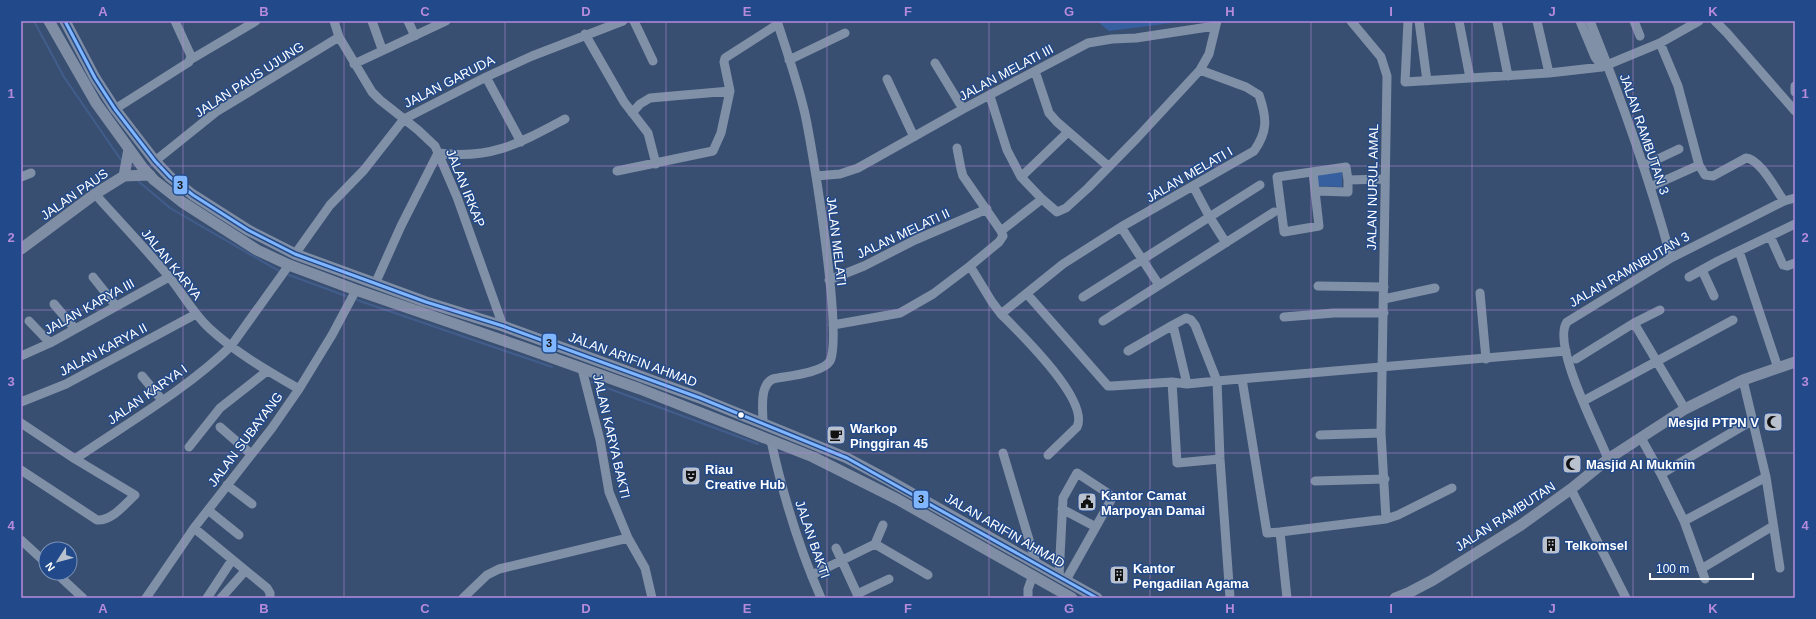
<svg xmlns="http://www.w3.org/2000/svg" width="1816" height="619" font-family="Helvetica,sans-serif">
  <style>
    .green { fill: #365fa0 }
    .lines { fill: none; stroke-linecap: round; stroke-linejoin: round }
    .stream { stroke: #415d8b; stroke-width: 2 }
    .minor { stroke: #8090a7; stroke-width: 9 }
    .major { stroke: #7f8ea5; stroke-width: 11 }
    .bus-1-casing { stroke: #224989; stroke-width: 6 }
    .bus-1 { stroke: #80b6ff; stroke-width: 3 }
    .grid { fill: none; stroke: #b68bdc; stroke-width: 1; stroke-opacity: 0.55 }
    .bus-dot { fill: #fff; stroke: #224989; stroke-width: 1.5 }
    .labels { text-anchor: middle; stroke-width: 3; stroke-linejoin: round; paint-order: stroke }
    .street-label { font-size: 13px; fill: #fff; stroke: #224989 }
    .poi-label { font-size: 13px; font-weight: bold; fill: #fff; stroke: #224989; text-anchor: start }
    .line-badge { stroke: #224989; stroke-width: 1.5 }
    .pale-badge-label { font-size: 11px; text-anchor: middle; font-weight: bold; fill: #111 }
    .neatline { fill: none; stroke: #b68bdc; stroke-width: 1.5 }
    .grid-label { font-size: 13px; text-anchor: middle; font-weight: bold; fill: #b68bdc }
  </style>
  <rect width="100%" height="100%" fill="#394f72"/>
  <path class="green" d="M1097 21H1187L1109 31Z
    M1342 172V187L1317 186V175Z"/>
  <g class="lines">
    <path class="stream" d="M34 21 64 77 121 160
      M137 180 170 208 279 271
      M289 275 346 296
      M357 300 552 367
      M591 382 758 444"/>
    <path class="minor" d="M334 21 339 37 372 92 380 100 418 130 435 146 457 197 503 326
      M372 21 382 49
      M408 21 415 36
      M634 21 653 61
      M1408 21 1405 82 1549 73 1602 67 1660 43 1699 21
      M1419 21 1427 81
      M1459 21 1470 78
      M1497 21 1508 76
      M1537 21 1549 73
      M1580 21 1595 57 1602 67
      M1590 21C1621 98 1649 177 1671 258
      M1634 21 1640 36
      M1715 21 1727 33 1795 111
      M585 34 624 102 648 133 656 164
      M1660 43 1678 86 1699 165 1705 175 1713 176 1746 158C1760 159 1776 190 1784 201
      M190 60 256 21
      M789 60 845 33
      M935 63 963 109
      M354 64 446 21
      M1200 70 1209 54 1217 21
      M1035 71 1049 113 1057 122 1108 166
      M486 77 521 142
      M887 79 914 137
      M1795 86V92
      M115 109 189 62 191 56 175 21
      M632 113 640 104 650 98 730 91
      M957 148 961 169 963 176 1001 231 1003 236 999 242 970 266
      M155 161 216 112 339 37
      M1643 166 1679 149
      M617 171 713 151 721 133 730 91 724 62 725 58 778 24
      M1313 172 1315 191
      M816 176 840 174 858 168 963 109 1088 43 1112 39 1136 38 1215 26
      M21 177 31 173
      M1021 177 1068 132
      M1348 180 1346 167 1277 177 1284 232 1319 226 1315 191 1348 192V180L1385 179
      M1193 186 1209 216 1226 243
      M1650 187 1699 165
      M95 194C120 222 146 249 170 278 183 294 193 313 209 328 236 353 268 371 299 389
      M1121 227 1159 285
      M1001 231 1042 199
      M1770 236 1783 265 1787 266 1795 263
      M1739 251 1778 368
      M295 254 330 205 364 170 404 119 486 77 532 56 623 21
      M1702 270 1714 296
      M93 277 116 306
      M1689 277 1718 261 1795 224
      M829 280 864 266 915 240 987 209
      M375 284 401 226 438 153C491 160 520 143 565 119
      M1318 286 1384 287
      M1480 293 1486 359
      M1027 294 1108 386H1112L1172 382 1187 384 1217 381 1566 351
      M1083 297 1260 185
      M1384 299 1435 288
      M54 304 75 329
      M1001 314C1019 332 1090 400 1077 427L1048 455
      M1284 317 1334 313H1384
      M29 321 50 343
      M1103 321 1274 212
      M1634 323 1660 310
      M833 325 900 313 933 294 970 266 992 302 1001 314 1063 264 1121 227 1254 151C1268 131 1267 118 1259 95L1246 87 1200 70 1137 138 1088 188 1066 208 1057 212 1042 199 1021 177 1007 150 990 96
      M1128 351 1173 325
      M21 356 50 343 169 277
      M1576 359 1634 323 1685 409
      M582 369 600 440 609 492 628 538 645 568 652 598
      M142 376 162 400
      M1242 379 1267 533 1280 532
      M1743 380 1766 477 1780 568
      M1172 382 1177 463 1220 459
      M1187 384 1173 325 1186 318 1191 320 1195 325 1217 381 1220 459 1230 598
      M1587 399 1733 320
      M21 402 66 384 196 314
      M21 423 75 459 135 495C125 504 112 521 97 520L21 470
      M763 423C763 410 759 385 773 379 787 376 823 373 830 361 843 335 813 151 805 114 798 83 787 52 777 21
      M220 427 251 454
      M1320 435 1381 433
      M1641 438 1661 474 1684 521 1705 579
      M771 441C783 495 799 548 821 598
      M189 447 220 408 267 371
      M1003 453 1036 563
      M75 459C126 424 187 389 231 346L289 265
      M1608 459C1598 433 1551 344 1567 322L1671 258 1784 201 1795 198
      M1661 474 1753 420
      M1315 481 1385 479
      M227 485 252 504
      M1571 489 1626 598
      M1062 509 1096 527
      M208 510 239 535
      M1386 519 1398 515 1452 488
      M1684 521 1766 477
      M194 528 267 588 270 593V598
      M21 540 46 563
      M875 544 883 525
      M836 548 859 598
      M1701 569 1773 526
      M56 573 83 598
      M812 575 875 544 928 575
      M1059 576 1063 498 1077 473 1109 494 1111 500 1066 580
      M857 594 889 579
      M146 598 194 528 272 428 299 389 332 335 356 290
      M207 598 232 560
      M221 598 245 571
      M463 598 487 575 499 569 628 538
      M1028 598V589L1033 575
      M1287 598 1280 532 1386 519 1381 433 1387 76 1381 57 1351 21"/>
    <path class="major" d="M49 21 96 103 143 168 154 180 182 202 257 250 289 265 356 290 522 347 640 389 813 457 897 499 1072 598
      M65 21 95 78 115 109 155 161 170 177 193 195 248 230 295 254 426 302 503 326 700 398 847 458 890 481 1097 598
      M124 176 129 149
      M21 249 95 194 124 176 150 175
      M1395 598 1410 592 1433 580 1521 525 1571 489 1608 459 1685 409 1743 380 1795 362"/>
    <g class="bus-1-casing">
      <path id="bus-1" d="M65 21 95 78 115 109 155 161 170 177 193 195 248 230 295 254 426 302 503 326 700 398 847 458 1097 598"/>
    </g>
    <use href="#bus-1" class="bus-1"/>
  </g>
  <path class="grid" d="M183 21V598M344 21V598M505 21V598M666 21V598M827 21V598M989 21V598M1150 21V598M1311 21V598M1472 21V598M1633 21V598M21 166H1795M21 310H1795M21 453H1795"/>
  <defs>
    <g id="mosque-square" transform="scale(1)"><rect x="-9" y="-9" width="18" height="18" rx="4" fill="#bac1ce" stroke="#224989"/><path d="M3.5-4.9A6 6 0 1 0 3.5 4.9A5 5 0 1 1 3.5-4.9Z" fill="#111"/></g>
    <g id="cafe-square" transform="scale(1)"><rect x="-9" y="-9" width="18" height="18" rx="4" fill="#bac1ce" stroke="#224989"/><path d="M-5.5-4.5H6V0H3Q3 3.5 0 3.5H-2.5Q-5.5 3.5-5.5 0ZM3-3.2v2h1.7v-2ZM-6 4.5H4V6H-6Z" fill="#111"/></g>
    <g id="theatre-square" transform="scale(1)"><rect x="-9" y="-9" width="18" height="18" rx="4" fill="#bac1ce" stroke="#224989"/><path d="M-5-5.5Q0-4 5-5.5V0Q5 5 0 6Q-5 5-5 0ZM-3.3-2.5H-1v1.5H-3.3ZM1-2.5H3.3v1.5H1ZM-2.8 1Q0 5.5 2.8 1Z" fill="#111"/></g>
    <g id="civic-square" transform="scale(1)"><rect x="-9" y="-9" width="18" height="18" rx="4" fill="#bac1ce" stroke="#224989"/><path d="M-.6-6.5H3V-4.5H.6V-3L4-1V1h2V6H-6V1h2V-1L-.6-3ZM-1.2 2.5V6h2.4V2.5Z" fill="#111"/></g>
    <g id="building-square" transform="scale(1)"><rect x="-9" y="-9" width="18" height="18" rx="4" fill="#bac1ce" stroke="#224989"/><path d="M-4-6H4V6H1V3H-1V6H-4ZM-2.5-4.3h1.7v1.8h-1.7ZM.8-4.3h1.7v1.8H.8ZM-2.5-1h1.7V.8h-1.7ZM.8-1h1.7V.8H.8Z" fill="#111"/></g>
  </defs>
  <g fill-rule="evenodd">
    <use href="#mosque-square" x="1773" y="422"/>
    <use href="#cafe-square" x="836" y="435"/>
    <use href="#mosque-square" x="1572" y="464"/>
    <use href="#theatre-square" x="691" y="476"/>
    <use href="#civic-square" x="1087" y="502"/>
    <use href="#building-square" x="1551" y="545"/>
    <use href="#building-square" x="1119" y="575"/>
  </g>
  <circle class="bus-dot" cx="741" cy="415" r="3.5"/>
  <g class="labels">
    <g class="street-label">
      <text transform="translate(1006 72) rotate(-28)" y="5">JALAN MELATI III</text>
      <text transform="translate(249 79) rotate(-33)" y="5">JALAN PAUS UJUNG</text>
      <text transform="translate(449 81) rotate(-27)" y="5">JALAN GARUDA</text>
      <text transform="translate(1645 134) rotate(71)" y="5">JALAN RAMBUTAN 3</text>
      <text transform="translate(1189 174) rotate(-30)" y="5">JALAN MELATI I</text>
      <text transform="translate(1372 187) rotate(-89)" y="5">JALAN NURUL AMAL</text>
      <text transform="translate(466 188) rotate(68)" y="5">JALAN IRKAP</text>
      <text transform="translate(74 194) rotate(-35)" y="5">JALAN PAUS</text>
      <text transform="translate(903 233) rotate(-25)" y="5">JALAN MELATI II</text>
      <text transform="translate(837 241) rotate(83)" y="5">JALAN MELATI</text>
      <text transform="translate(172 264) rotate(51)" y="5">JALAN KARYA</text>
      <text transform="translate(1629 269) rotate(-30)" y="5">JALAN RAMNBUTAN 3</text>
      <text transform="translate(89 306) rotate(-29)" y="5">JALAN KARYA III</text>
      <text transform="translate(103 349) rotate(-28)" y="5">JALAN KARYA II</text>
      <text transform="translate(633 359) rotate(20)" y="5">JALAN ARIFIN AHMAD</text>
      <text transform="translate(147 394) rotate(-35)" y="5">JALAN KARYA I</text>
      <text transform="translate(612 436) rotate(77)" y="5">JALAN KARYA BAKTI</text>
      <text transform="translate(245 439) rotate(-53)" y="5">JALAN SUBAYANG</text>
      <text transform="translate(1505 516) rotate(-33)" y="5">JALAN RAMBUTAN</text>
      <text transform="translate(1005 530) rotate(30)" y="5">JALAN ARIFIN AHMAD</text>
      <text transform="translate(813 539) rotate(71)" y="5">JALAN BAKTI</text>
    </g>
    <g class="poi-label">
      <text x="1759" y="427" text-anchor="end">Mesjid PTPN V</text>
      <text x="850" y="433">Warkop<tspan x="850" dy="15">Pinggiran 45</tspan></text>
      <text x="1586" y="469">Masjid Al Mukmin</text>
      <text x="705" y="474">Riau<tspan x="705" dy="15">Creative Hub</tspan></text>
      <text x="1101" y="500">Kantor Camat<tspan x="1101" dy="15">Marpoyan Damai</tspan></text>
      <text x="1565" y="550">Telkomsel</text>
      <text x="1133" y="573">Kantor<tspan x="1133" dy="15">Pengadilan Agama</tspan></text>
    </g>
  </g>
  <g class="line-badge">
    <rect x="173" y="175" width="15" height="20" rx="4" fill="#80b6ff"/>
    <rect x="542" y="333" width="15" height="20" rx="4" fill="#80b6ff"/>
    <rect x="913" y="490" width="16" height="19" rx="4" fill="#80b6ff"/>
  </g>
  <g class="pale-badge-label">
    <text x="180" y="189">3</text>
    <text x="549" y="347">3</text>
    <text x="921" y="503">3</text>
  </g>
  <rect width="1816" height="619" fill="none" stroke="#224989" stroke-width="44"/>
  <g transform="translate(58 561) rotate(234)"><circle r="19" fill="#224989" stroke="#7a92b8"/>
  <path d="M0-3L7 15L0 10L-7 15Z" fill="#bac1ce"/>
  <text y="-6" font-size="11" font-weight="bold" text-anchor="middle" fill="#ffffff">N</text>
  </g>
  <path d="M1650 573v6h103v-6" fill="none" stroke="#ffffff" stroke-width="2"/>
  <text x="1656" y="573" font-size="12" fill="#ffffff" stroke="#224989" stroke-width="3" paint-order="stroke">100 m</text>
  <rect x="22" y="22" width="1772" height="575" class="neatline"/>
  <g class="grid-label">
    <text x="103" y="16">A</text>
    <text x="264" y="16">B</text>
    <text x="425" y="16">C</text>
    <text x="586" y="16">D</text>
    <text x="747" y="16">E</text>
    <text x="908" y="16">F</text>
    <text x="1069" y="16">G</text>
    <text x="1230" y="16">H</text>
    <text x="1391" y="16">I</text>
    <text x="1552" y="16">J</text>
    <text x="1713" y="16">K</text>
    <text x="11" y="98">1</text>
    <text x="1805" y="98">1</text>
    <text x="11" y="242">2</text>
    <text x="1805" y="242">2</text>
    <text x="11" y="386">3</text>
    <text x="1805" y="386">3</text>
    <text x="11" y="530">4</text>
    <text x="1805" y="530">4</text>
    <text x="103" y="613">A</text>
    <text x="264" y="613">B</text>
    <text x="425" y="613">C</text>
    <text x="586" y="613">D</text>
    <text x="747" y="613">E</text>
    <text x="908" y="613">F</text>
    <text x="1069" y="613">G</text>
    <text x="1230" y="613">H</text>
    <text x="1391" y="613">I</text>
    <text x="1552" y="613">J</text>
    <text x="1713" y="613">K</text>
  </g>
</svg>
